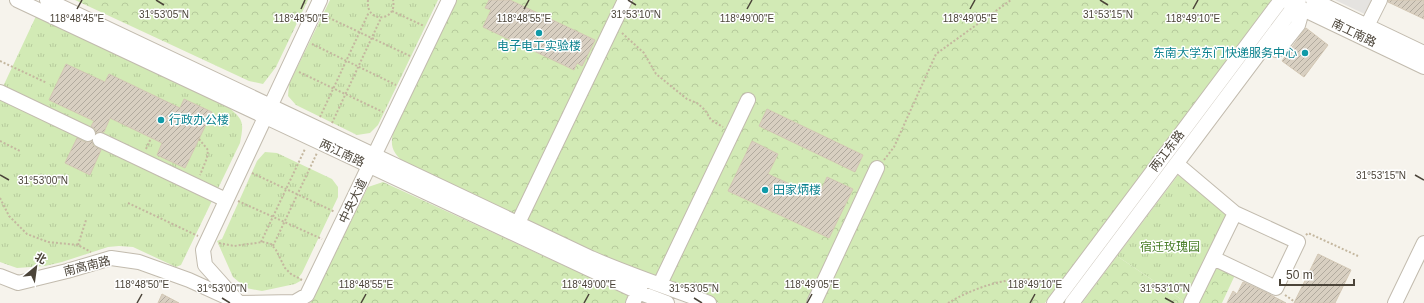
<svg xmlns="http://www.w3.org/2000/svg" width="1424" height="303" font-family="Arial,'Noto Sans SC',sans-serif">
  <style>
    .grass { fill: url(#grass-tufts) }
    .forest { fill: url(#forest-crowns) }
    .parking { fill: #e5e3e0 }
    .building { fill: url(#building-hatch); stroke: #d3c7b4 }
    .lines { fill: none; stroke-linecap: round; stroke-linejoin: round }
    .minor-casing { stroke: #c2bbae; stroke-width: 16 }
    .path { stroke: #c4b79f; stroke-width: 2; stroke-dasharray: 2 2; stroke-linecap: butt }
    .minor { stroke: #fff; stroke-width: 14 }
    .ticks { fill: none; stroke: #4b4439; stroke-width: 1.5 }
    .culture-dot { fill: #0f9aa8; stroke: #fff; stroke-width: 1.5 }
    .labels { text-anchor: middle; stroke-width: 3; stroke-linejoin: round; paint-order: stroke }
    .street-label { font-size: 12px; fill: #4b4439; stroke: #fff }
    .culture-label { font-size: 12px; fill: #0d838f; stroke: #fff; text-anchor: start }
    .park-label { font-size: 12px; fill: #4a7f2a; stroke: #fff }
    .ticks-label { font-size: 10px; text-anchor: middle; fill: #4b4439; stroke: #fff; stroke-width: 3; stroke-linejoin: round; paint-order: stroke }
  </style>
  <defs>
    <pattern id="grass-tufts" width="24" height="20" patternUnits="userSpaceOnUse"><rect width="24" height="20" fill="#d2eab5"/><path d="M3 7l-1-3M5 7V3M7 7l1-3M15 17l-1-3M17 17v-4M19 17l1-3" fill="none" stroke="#b6ca9c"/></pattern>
    <pattern id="forest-crowns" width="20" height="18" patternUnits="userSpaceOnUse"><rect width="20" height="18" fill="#d2eab5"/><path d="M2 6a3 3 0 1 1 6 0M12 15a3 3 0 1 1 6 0" fill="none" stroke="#b6ca9c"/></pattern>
    <pattern id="building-hatch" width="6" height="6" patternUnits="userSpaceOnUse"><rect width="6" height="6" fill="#d8cfc1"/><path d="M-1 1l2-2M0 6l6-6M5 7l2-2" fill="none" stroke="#b1aa9e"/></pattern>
  </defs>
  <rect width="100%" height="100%" fill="#f6f3ec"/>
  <path class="grass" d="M330 0H438L378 125 370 133 357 135 296 105 288 96 289 84Z
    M37 14 227 106C244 120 244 122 240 143L181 265 176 267 133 247 119 246 108 247 62 262 45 266 17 268 0 262V93Z
    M265 152 277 153 332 179 338 187V197L302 273 299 277 302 280 295 284 262 291 246 288 233 277 217 241 222 239 257 161Z
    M1178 175 1229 213 1185 302 1117 256Z"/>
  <path class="forest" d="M75 0H308L276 67 263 84 249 81Z
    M454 0H1272L1045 303H719L630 269 407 165C389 150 390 145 395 123Z
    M383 182 628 295 625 303H310L368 187Z
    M1117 256 1185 302 1184 303H1082Z
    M1213 264 1235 275 1222 303H1195Z"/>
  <path class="parking" d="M1335 0H1380L1371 17Z"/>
  <path class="building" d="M489 0H510L595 40 582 66 577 63 574 70 483 27 491 10 485 8Z
    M1388 0H1424V19L1388 2Z
    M1306 28 1328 45 1304 77 1282 61Z
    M66 64 105 82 109 74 180 108 184 99 212 112 185 168 157 155 162 143 110 118 104 132 96 133 95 129 91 126 94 121 49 100Z
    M767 109 863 155 855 172 759 126Z
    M77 138 85 142 92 141 93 145 101 150 90 175 65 163Z
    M752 141 778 154 768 174 818 197 827 177 853 189 829 238 728 191Z
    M1318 254 1351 270 1335 303H1294Z
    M1243 282 1265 292 1286 303H1227L1233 291 1237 294Z
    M162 294 179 303H158Z"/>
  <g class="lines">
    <g class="minor-casing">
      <path id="minor" d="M17 0 638 292 667 303
        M47 0 591 258C630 275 670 288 709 303
        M320 0 203 250 205 265 239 303 295 302 307 295 449 0
        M1313 0 1424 53
        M1288 2 1424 67
        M1367 26 1380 0
        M1266 44 1276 50 1279 49 1298 25 1300 18 1296 5
        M0 92 88 134
        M100 140 226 200
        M1177 164 1235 213 1191 303
        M519 231 518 223 625 0
        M1213 258 1276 288 1298 242 1235 213
        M0 276 18 283 67 271 111 258 139 262 189 280 233 300
        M660 284 748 100
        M633 303 642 283
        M814 303 877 168
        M1054 303 1281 0
        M1072 303 1299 0
        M1395 303 1424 243"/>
    </g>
    <path class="path" d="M368 0C365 24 398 22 393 0
      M392 11 424 26
      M325 16 410 56
      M622 33 644 53 656 74 687 99 697 103 705 110 711 120 723 127
      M312 44 396 85
      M0 61 47 83
      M299 72 383 112
      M320 117 369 12
      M332 123 381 18
      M199 139 208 150 207 158 200 175
      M0 141 20 151
      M146 149 151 138
      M884 160 894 147 936 54 1011 0
      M252 173 335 212
      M0 198 9 216 27 234 48 242 78 245 91 252
      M238 201 322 239
      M128 203 198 236
      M1306 235 1308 233 1358 256
      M261 242 305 149
      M219 243 234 246 263 242 271 244 276 250 285 268 291 274 302 280
      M78 245 86 220
      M273 246 317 153
      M1285 295 1295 302
      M948 303C973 288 1012 274 1041 281 1045 282 1049 285 1052 287"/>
    <use href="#minor" class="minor"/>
  </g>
  <path class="ticks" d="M156 0 164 5M628 0 636 5M1100 0 1108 5M77 9 82 0M301 9 305 0M524 9 529 0M747 9 752 0M970 9 975 0M1193 9 1198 0M0 175 9 180M1415 175 1424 180M222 298 230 303M694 298 702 303M1165 298 1174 303M137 303 142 294M361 303 366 294M584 303 589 294M807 303 812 294M1030 303 1035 294"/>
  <g class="culture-dot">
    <circle cx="539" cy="33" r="4"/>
    <circle cx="1305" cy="53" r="4"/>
    <circle cx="161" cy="120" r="4"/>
    <circle cx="765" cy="190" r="4"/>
  </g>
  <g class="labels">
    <g class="street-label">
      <text transform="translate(1354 33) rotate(26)" y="4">南工南路</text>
      <text transform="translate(1167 151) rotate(-53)" y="4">两江东路</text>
      <text transform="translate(342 153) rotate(25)" y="4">两江南路</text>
      <text transform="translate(353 201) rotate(-64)" y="4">中央大道</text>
      <text transform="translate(87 266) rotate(-14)" y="4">南高南路</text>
    </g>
    <g class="culture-label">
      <text x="539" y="50" text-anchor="middle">电子电工实验楼</text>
      <text x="1297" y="57" text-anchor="end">东南大学东门快递服务中心</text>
      <text x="169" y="124">行政办公楼</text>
      <text x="773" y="194">田家炳楼</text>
    </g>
    <g class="park-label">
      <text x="1170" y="251">宿迁玫瑰园</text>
    </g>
  </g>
  <g class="ticks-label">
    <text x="164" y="18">31°53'05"N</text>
    <text x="636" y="18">31°53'10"N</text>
    <text x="1108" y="18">31°53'15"N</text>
    <text x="77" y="22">118°48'45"E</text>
    <text x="301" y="22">118°48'50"E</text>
    <text x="524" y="22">118°48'55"E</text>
    <text x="747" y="22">118°49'00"E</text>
    <text x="970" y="22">118°49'05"E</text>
    <text x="1193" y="22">118°49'10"E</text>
    <text x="1381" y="179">31°53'15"N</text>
    <text x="43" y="184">31°53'00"N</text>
    <text x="142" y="288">118°48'50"E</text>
    <text x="366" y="288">118°48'55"E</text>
    <text x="589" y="288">118°49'00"E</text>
    <text x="812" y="288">118°49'05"E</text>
    <text x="1035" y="288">118°49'10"E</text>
    <text x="222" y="292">31°53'00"N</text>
    <text x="694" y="292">31°53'05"N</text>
    <text x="1165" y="292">31°53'10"N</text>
  </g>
  <g transform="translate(36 267) rotate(29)" stroke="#ffffff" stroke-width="3" paint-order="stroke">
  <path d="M0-3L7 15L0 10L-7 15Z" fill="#4b4439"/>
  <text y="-6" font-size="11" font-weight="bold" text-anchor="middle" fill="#4b4439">北</text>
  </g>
  <path d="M1280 279v6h74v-6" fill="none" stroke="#4b4439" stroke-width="2"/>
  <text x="1286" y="279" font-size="12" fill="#4b4439" stroke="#ffffff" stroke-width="3" paint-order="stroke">50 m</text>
</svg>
